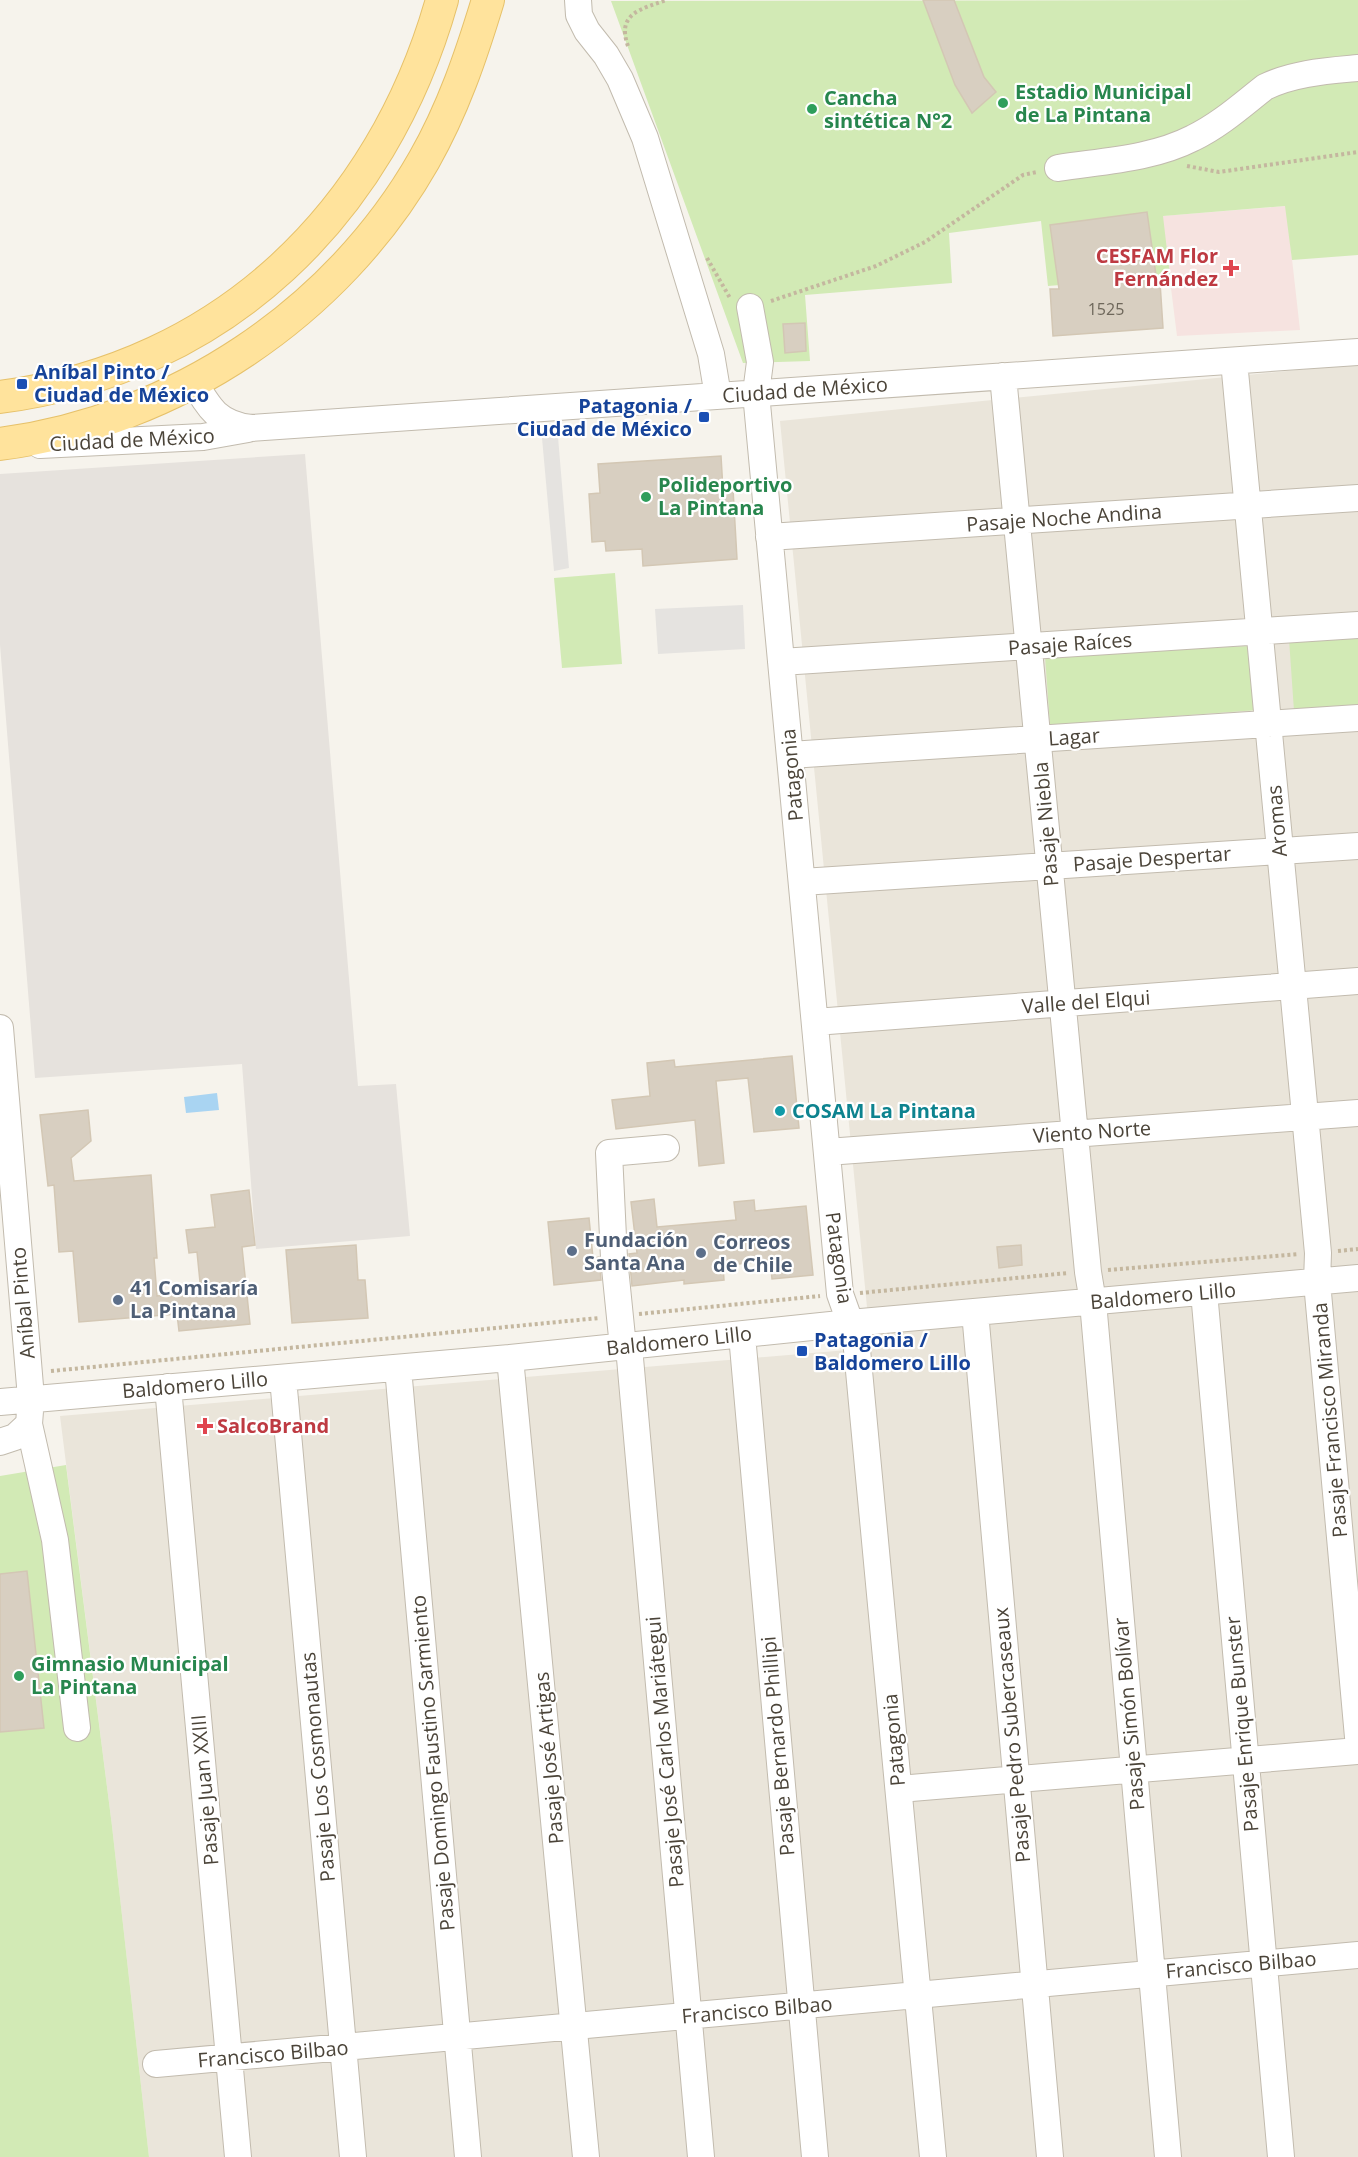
<svg xmlns="http://www.w3.org/2000/svg" width="1358" height="2157" font-family="'Open Sans',sans-serif">
  <style>
    .residential { fill: #eae5da }
    .industrial { fill: #e6e2dd }
    .medical { fill: #f6e3e0 }
    .green { fill: #d2eab5 }
    .parking { fill: #e5e3e0 }
    .water { fill: #a9d4f2 }
    .building { fill: #d8cfc1; stroke: #d3c7b4; stroke-width: 1.5 }
    .lines { fill: none; stroke-linecap: round; stroke-linejoin: round }
    .minor-casing { stroke: #c2bbae; stroke-width: 28 }
    .major-casing { stroke: #e6c16a; stroke-width: 34 }
    .path { stroke: #c4b79f; stroke-width: 4; stroke-dasharray: 3 3; stroke-linecap: butt }
    .minor { stroke: #fff; stroke-width: 26 }
    .major { stroke: #ffe39c; stroke-width: 32 }
    .leisure-dot { fill: #2e9e5b; stroke: #fff; stroke-width: 2 }
    .health-dot { fill: #e0444e; stroke: #fff; stroke-width: 2 }
    .transit-dot { fill: #1a4fb4; stroke: #fff; stroke-width: 2 }
    .culture-dot { fill: #0f9aa8; stroke: #fff; stroke-width: 2 }
    .service-dot { fill: #5c6f8a; stroke: #fff; stroke-width: 2 }
    .labels { text-anchor: middle; stroke-width: 4.5; stroke-linejoin: round; paint-order: stroke }
    .number-label { font-size: 16px; fill: #6e675b }
    .leisure-label { font-size: 20px; font-weight: bold; fill: #27864d; stroke: #fff; text-anchor: start }
    .health-label { font-size: 20px; font-weight: bold; fill: #be3a42; stroke: #fff; text-anchor: end }
    .transit-label { font-size: 20px; font-weight: bold; fill: #164399; stroke: #fff; text-anchor: start }
    .street-label { font-size: 20px; fill: #4b4439; stroke: #fff }
    .culture-label { font-size: 20px; font-weight: bold; fill: #0d838f; stroke: #fff; text-anchor: start }
    .service-label { font-size: 20px; font-weight: bold; fill: #4e5e75; stroke: #fff; text-anchor: start }
  </style>
  <rect width="100%" height="100%" fill="#f6f3ec"/>
  <path class="residential" d="M1358 364V2157H149L112 1826 60 1416 871 1348 780 421Z"/>
  <path class="industrial" d="M305 454 358 1086 396 1084 410 1236 256 1249 242 1064 35 1078 0 645V474Z"/>
  <path class="medical" d="M1286 206 1300 330 1177 336 1162 216Z"/>
  <path class="green" d="M1358 0V255L1292 260 1285 206 1163 216 1170 276 1048 286 1041 221 949 233 952 283 805 295 810 361 743 363 611 1Z
    M615 573 622 664 562 668 554 578Z
    M1358 634V707L1294 711 1289 639Z
    M1250 646 1258 710 1050 725 1045 656Z
    M66 1465 112 1826 149 2157H0V1476Z"/>
  <path class="parking" d="M558 437 569 568 554 571 542 438Z
    M743 605 745 649 658 654 655 609Z"/>
  <path class="water" d="M217 1093 219 1110 186 1113 184 1097Z"/>
  <path class="building" d="M923 0H954L984 77 996 92 972 113 955 85Z
    M1147 212 1157 282H1160L1163 328 1053 336 1050 289H1059L1050 225Z
    M805 323 806 351 785 353 783 324Z
    M721 456 723 490 733 489 737 559 643 566 642 549 606 551 605 541 592 542 589 494 600 493 598 464Z
    M792 1056 799 1128 754 1132 748 1078 716 1081 724 1163 699 1166 695 1120 616 1129 612 1100 650 1096 647 1063 674 1060 675 1067Z
    M88 1110 91 1141 71 1158 74 1181 151 1175 157 1258H154L157 1296 201 1292 197 1252 189 1253 186 1230 215 1227 211 1195 249 1190 255 1245 242 1247 250 1324 179 1331 177 1314 79 1322 73 1251 59 1252 54 1185 48 1186 40 1115Z
    M654 1199 657 1227 736 1220 734 1202 754 1200 755 1211 806 1206 813 1275 772 1279 770 1260 723 1266 724 1280 684 1284V1280L632 1286 629 1254 637 1253 631 1202Z
    M589 1218 593 1258 599 1257 601 1280 554 1285 548 1222Z
    M356 1245 358 1280H365L368 1318 292 1323 286 1250Z
    M1021 1245 1022 1265 999 1268 997 1247Z
    M27 1571 44 1728 0 1732V1574Z"/>
  <g class="lines">
    <g class="minor-casing">
      <path id="minor" d="M578 0 579 15 587 31 606 55 620 79 645 138 711 354 718 396
        M1058 168C1103 161 1152 159 1193 138 1220 125 1242 105 1265 87 1294 73 1326 71 1358 68
        M750 307 760 362 756 393 840 1294 856 1339 933 2157
        M1234 361 1318 1253 1317 1282 1358 1737
        M1003 376 1088 1272 1093 1302 1168 2157
        M194 382C209 408 218 424 251 428L1358 352
        M40 445 203 437 248 429
        M769 537 1358 498
        M781 662 1358 625
        M790 755 1358 718
        M802 882 1358 846
        M815 1022 1358 981
        M0 1028 31 1398 29 1424 55 1540 77 1728
        M827 1152 1358 1113
        M1204 1292 1281 2157
        M975 1312 1050 2157
        M742 1335 815 2157
        M623 1347 614 1258 609 1153 666 1148
        M629 1347 701 2157
        M510 1358 586 2157
        M398 1368 468 2157
        M283 1378 353 2157
        M168 1387 238 2157
        M0 1402 510 1358 850 1323 1358 1278
        M0 1442 15 1437 29 1424
        M899 1789 1358 1751
        M156 2064 1358 1955"/>
    </g>
    <g class="major-casing">
      <path id="major" d="M0 397C223 368 382 213 442 0
        M0 444C175 421 337 313 424 160 453 109 471 56 488 0"/>
    </g>
    <path class="path" d="M628 46C616 13 642 9 666 0
      M1187 166 1219 172 1358 152
      M707 258 730 298
      M771 301 876 266 925 242 1023 175 1037 172
      M1338 1251 1358 1249
      M1108 1270 1298 1254
      M860 1293 1068 1273
      M639 1314 820 1296
      M51 1371 599 1318"/>
    <use href="#minor" class="minor"/>
    <use href="#major" class="major"/>
  </g>
  <g class="leisure-dot">
    <circle cx="1003" cy="103" r="6"/>
    <circle cx="812" cy="109" r="6"/>
    <circle cx="646" cy="497" r="6"/>
    <circle cx="19" cy="1676" r="6"/>
  </g>
  <g class="health-dot">
    <path d="M1228 259h6v6h6v6h-6v6h-6v-6h-6v-6h6z"/>
    <path d="M202 1417h6v6h6v6h-6v6h-6v-6h-6v-6h6z"/>
  </g>
  <g class="transit-dot">
    <rect x="16" y="378" width="12" height="12" rx="3"/>
    <rect x="698" y="411" width="12" height="12" rx="3"/>
    <rect x="796" y="1345" width="12" height="12" rx="3"/>
  </g>
  <circle class="culture-dot" cx="780" cy="1111" r="6"/>
  <g class="service-dot">
    <circle cx="572" cy="1251" r="6"/>
    <circle cx="701" cy="1253" r="6"/>
    <circle cx="118" cy="1300" r="6"/>
  </g>
  <g class="labels">
    <g class="number-label">
      <text x="1106" y="315">1525</text>
    </g>
    <g class="leisure-label">
      <text x="1015" y="99">Estadio Municipal<tspan x="1015" dy="23">de La Pintana</tspan></text>
      <text x="824" y="105">Cancha<tspan x="824" dy="23">sintética N°2</tspan></text>
      <text x="658" y="492">Polideportivo<tspan x="658" dy="23">La Pintana</tspan></text>
      <text x="31" y="1671">Gimnasio Municipal<tspan x="31" dy="23">La Pintana</tspan></text>
    </g>
    <g class="health-label">
      <text x="1218" y="263">CESFAM Flor<tspan x="1218" dy="23">Fernández</tspan></text>
      <text x="217" y="1433" text-anchor="start">SalcoBrand</text>
    </g>
    <g class="transit-label">
      <text x="34" y="379">Aníbal Pinto /<tspan x="34" dy="23">Ciudad de México</tspan></text>
      <text x="692" y="413" text-anchor="end">Patagonia /<tspan x="692" dy="23">Ciudad de México</tspan></text>
      <text x="814" y="1347">Patagonia /<tspan x="814" dy="23">Baldomero Lillo</tspan></text>
    </g>
    <g class="street-label">
      <text transform="translate(805 390) rotate(-4)" y="7">Ciudad de México</text>
      <text transform="translate(132 440) rotate(-3)" y="7">Ciudad de México</text>
      <text transform="translate(1064 518) rotate(-4)" y="7">Pasaje Noche Andina</text>
      <text transform="translate(1070 644) rotate(-4)" y="7">Pasaje Raíces</text>
      <text transform="translate(1074 737) rotate(-4)" y="7">Lagar</text>
      <text transform="translate(792 775) rotate(-95)" y="7">Patagonia</text>
      <text transform="translate(1277 821) rotate(-95)" y="7">Aromas</text>
      <text transform="translate(1046 824) rotate(-95)" y="7">Pasaje Niebla</text>
      <text transform="translate(1152 859) rotate(-4)" y="7">Pasaje Despertar</text>
      <text transform="translate(1086 1002) rotate(-4)" y="7">Valle del Elqui</text>
      <text transform="translate(1092 1132) rotate(-4)" y="7">Viento Norte</text>
      <text transform="translate(839 1258) rotate(82)" y="7">Patagonia</text>
      <text transform="translate(1163 1296) rotate(-5)" y="7">Baldomero Lillo</text>
      <text transform="translate(23 1303) rotate(-95)" y="7">Aníbal Pinto</text>
      <text transform="translate(679 1341) rotate(-6)" y="7">Baldomero Lillo</text>
      <text transform="translate(195 1385) rotate(-5)" y="7">Baldomero Lillo</text>
      <text transform="translate(1330 1420) rotate(-95)" y="7">Pasaje Francisco Miranda</text>
      <text transform="translate(1129 1714) rotate(-95)" y="7">Pasaje Simón Bolívar</text>
      <text transform="translate(1242 1724) rotate(-95)" y="7">Pasaje Enrique Bunster</text>
      <text transform="translate(1012 1735) rotate(-95)" y="7">Pasaje Pedro Subercaseaux</text>
      <text transform="translate(894 1740) rotate(-95)" y="7">Patagonia</text>
      <text transform="translate(778 1746) rotate(-95)" y="7">Pasaje Bernardo Phillipi</text>
      <text transform="translate(665 1752) rotate(-95)" y="7">Pasaje José Carlos Mariátegui</text>
      <text transform="translate(549 1758) rotate(-95)" y="7">Pasaje José Artigas</text>
      <text transform="translate(433 1763) rotate(-95)" y="7">Pasaje Domingo Faustino Sarmiento</text>
      <text transform="translate(318 1767) rotate(-95)" y="7">Pasaje Los Cosmonautas</text>
      <text transform="translate(205 1790) rotate(-95)" y="7">Pasaje Juan XXIII</text>
      <text transform="translate(1241 1965) rotate(-5)" y="7">Francisco Bilbao</text>
      <text transform="translate(757 2010) rotate(-5)" y="7">Francisco Bilbao</text>
      <text transform="translate(273 2054) rotate(-5)" y="7">Francisco Bilbao</text>
    </g>
    <g class="culture-label">
      <text x="792" y="1118">COSAM La Pintana</text>
    </g>
    <g class="service-label">
      <text x="584" y="1247">Fundación<tspan x="584" dy="23">Santa Ana</tspan></text>
      <text x="713" y="1249">Correos<tspan x="713" dy="23">de Chile</tspan></text>
      <text x="130" y="1295">41 Comisaría<tspan x="130" dy="23">La Pintana</tspan></text>
    </g>
  </g>
</svg>
